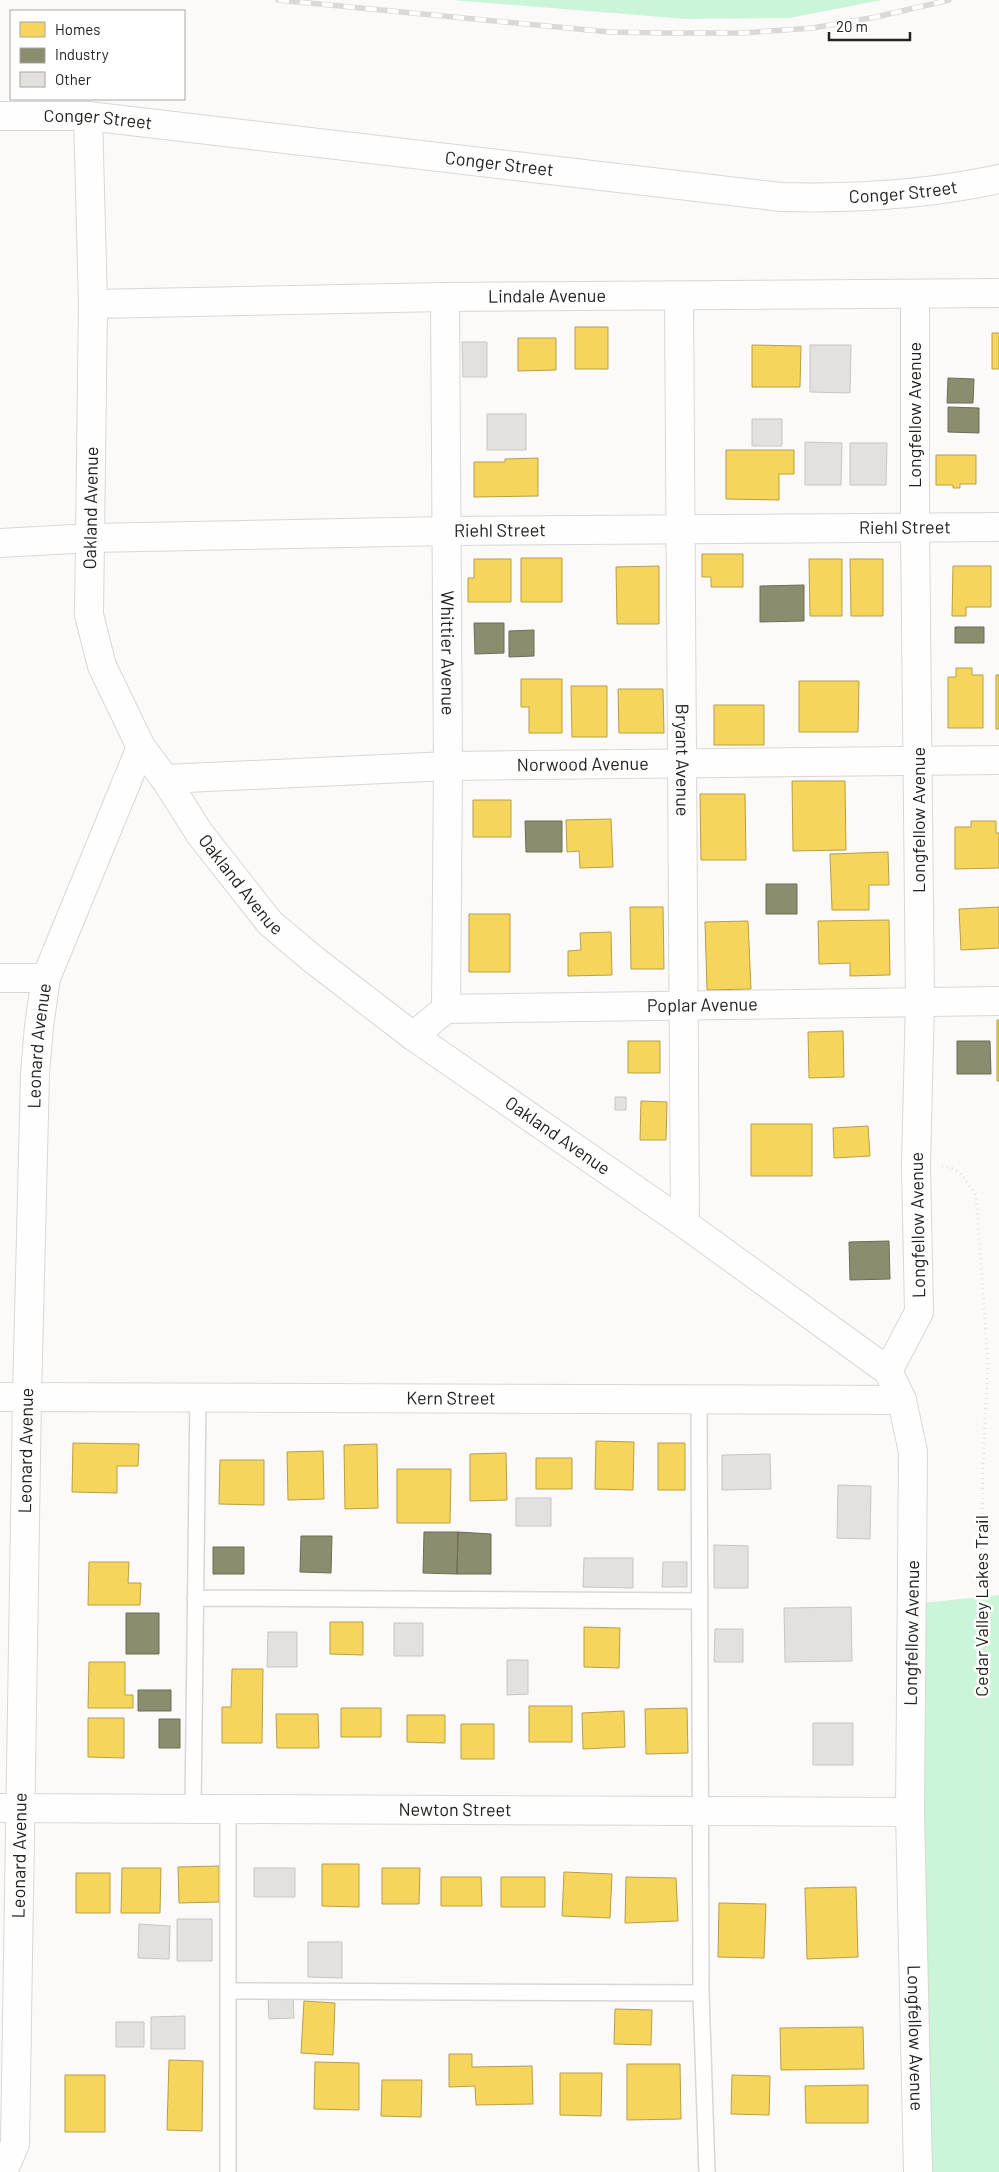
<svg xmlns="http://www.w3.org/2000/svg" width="999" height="2172" font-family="Barlow,sans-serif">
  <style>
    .green { fill: #caf5d9 }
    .homes { fill: #f6d55c; stroke: #b79f49 }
    .industry { fill: #8c8c6e; stroke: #6d6c56 }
    .building { fill: #e3e0de; stroke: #c8c6c4 }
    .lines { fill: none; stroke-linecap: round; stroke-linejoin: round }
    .service-casing { stroke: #d9d7d4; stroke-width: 18 }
    .minor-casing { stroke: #d9d7d4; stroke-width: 30 }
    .tertiary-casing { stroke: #d9d7d4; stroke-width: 30 }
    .secondary-casing { stroke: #d9d7d4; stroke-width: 30 }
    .path { stroke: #e3e3e2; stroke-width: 3; stroke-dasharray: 1 4; stroke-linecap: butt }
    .service { stroke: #fffefe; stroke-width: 15 }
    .minor { stroke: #fffefe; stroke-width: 28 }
    .tertiary { stroke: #fffefe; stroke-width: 28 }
    .secondary { stroke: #fffefe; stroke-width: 28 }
    .rail-casing { stroke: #dad9d9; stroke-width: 5.5 }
    .rail { stroke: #fff; stroke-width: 4; stroke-dasharray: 11; stroke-linecap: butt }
    .labels { text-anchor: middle; stroke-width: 5; stroke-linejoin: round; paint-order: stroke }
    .street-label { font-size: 18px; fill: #25211e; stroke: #fff }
  </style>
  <rect width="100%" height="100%" fill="#fcfaf8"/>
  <path class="green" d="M452 0H882L789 18 686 19Z
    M999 1595V2172H918L912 1604Z"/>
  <path class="homes" d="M575 327H608V369H575Z
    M992 333H999V369H992Z
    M518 338H556V370L518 371Z
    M752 345 801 346 800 387H752Z
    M726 450H794V474H779V500L726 499Z
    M936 455H976V484H960V488H953V485H936Z
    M538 458V496L474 497V462H505V459Z
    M702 554H743V587H711V577H702Z
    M521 558H562V602H521Z
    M474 559H511V602H468V578H474Z
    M809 559H842V616H810Z
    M850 559H883V616H851Z
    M659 566V624H617L616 567Z
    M953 566H991V607H966V616H952Z
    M956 668H972V675H983V728H948V677H956Z
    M996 675H999V729H996Z
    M521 679H562V733H529V707H521Z
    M799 681H859L858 732H799Z
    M571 686H607V737H572Z
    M618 689H663L664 733H619Z
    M714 705H764V745H714Z
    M792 781H845L846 850 793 851Z
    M700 794H745L746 860H701Z
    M473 800H511V837H473Z
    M611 819 613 867 580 868 579 851 567 852 566 820Z
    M971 821H996V833H999V868L955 869V827H971Z
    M888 852 889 885H869V910H832L830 854Z
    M630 907H663L664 969H631Z
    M999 907V948L961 950 959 909Z
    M469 914H510V972H469Z
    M889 920 890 975 850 976V963L819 964 818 921Z
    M748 921 751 989 707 990 705 922Z
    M611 932 612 975 568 976V951L581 950 580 933Z
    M997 1020H999V1081H997Z
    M843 1031 844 1077 809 1078 808 1032Z
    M628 1041H660V1073H628Z
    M641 1101 667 1102 666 1140H640Z
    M751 1124H812V1176H751Z
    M868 1126 870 1156 834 1158 833 1128Z
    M596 1441 634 1442 633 1490 595 1489Z
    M73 1443 139 1444 138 1466H117V1493L72 1492Z
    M658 1443H685V1490H658Z
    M377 1444 378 1508 345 1509 344 1445Z
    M323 1451 324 1499 288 1500 287 1452Z
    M506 1453 507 1500 470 1501V1454Z
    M536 1458H572V1489H536Z
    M220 1460H264V1505L219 1504Z
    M397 1469H451L450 1523H397Z
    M89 1562H129L128 1583H141L140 1605H88Z
    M330 1622H363V1655L330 1654Z
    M584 1627 620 1628 619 1668 584 1667Z
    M89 1662H125V1695H133V1708H88Z
    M232 1669H263L262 1743H222V1707H231Z
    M529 1706H572V1742H529Z
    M341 1708H381V1737H341Z
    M687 1708 688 1753 646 1754 645 1709Z
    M624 1711 625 1747 583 1749 582 1713Z
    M276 1714H318L319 1748H277Z
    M407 1715H445V1743L407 1742Z
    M88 1718H124V1758L88 1757Z
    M461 1724H494V1759H461Z
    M322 1864H359V1907L322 1906Z
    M219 1866V1902L179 1903 178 1867Z
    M122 1868H161L160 1913H121Z
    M382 1868H420L419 1904H382Z
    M564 1872 612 1874 610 1918 562 1916Z
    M76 1873H110V1913H76Z
    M441 1877H481L482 1906H441Z
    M501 1877H545V1907H501Z
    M626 1877 676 1878 678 1921 625 1923Z
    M856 1887 858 1957 807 1959 805 1888Z
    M719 1903 766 1904 764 1958 718 1957Z
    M304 2001 335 2003 333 2055 301 2053Z
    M615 2009 652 2010 651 2045 614 2044Z
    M863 2027 864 2069 781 2070 780 2028Z
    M449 2054H472V2067L532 2066 533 2104 476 2105 475 2086 449 2087Z
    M169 2060 203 2061 202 2131 167 2130Z
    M315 2062 359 2063V2110L314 2109Z
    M627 2064H680L681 2119 627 2120Z
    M560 2073H602L601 2116 560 2115Z
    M65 2075H105V2132H65Z
    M732 2075 770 2076 769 2115 731 2114Z
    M382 2080H422L421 2117 381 2116Z
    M868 2085V2123H806L805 2086Z"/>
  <path class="industry" d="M948 378 974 379 973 403H947Z
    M948 407 979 408V433L948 432Z
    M804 585V621L760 622V586Z
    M474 623H504V653L475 654Z
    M955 627H984V643H955Z
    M534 630V656L509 657V631Z
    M525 821H562V852H526Z
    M766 884H797V914H766Z
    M957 1041H990L991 1074H957Z
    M889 1241 890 1279 850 1280 849 1242Z
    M424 1532H458L457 1574 423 1573Z
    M458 1532 491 1534V1574H457Z
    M301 1536H332L331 1573 300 1572Z
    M213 1547H244V1574H213Z
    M126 1613H159V1654H126Z
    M138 1690H171V1711H138Z
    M159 1719H180V1748H159Z"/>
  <path class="building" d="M462 342H487V377H463Z
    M810 345H851L850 393 810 392Z
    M487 414H526V450H487Z
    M752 419H782V446H752Z
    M805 442 842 443 841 485H805Z
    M850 443H887L886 485H850Z
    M615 1097H626V1110H615Z
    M770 1454 771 1489 722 1490V1455Z
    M838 1485 871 1486 870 1539 837 1538Z
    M516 1498H551V1526H516Z
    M714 1545 748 1546V1588H714Z
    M584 1558H633V1588L583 1587Z
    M663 1562H687V1587H662Z
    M851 1607 852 1661 785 1662 784 1608Z
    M394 1623H423V1656H394Z
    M715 1629H743V1662H714Z
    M268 1632H297V1667H267Z
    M507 1660H528V1694L507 1695Z
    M813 1723H853V1765H813Z
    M254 1868H295V1897H254Z
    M177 1919H212V1961H177Z
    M139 1924 170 1926 169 1959 138 1958Z
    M308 1942H342V1978L308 1977Z
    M293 1995 294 2018 269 2019 268 1997Z
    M185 2016V2049H151V2017Z
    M116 2022H144V2047H116Z"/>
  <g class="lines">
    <g class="service-casing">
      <path id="service" d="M699 1399 701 1993 707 2172
        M195 1598 699 1601
        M193 1809 198 1397
        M228 1809V2172
        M228 1991 701 1993"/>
    </g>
    <g class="minor-casing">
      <g id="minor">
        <path id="s1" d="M679 296 685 1224"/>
        <path id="s2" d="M445 297 448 766 446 1009"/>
        <path id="s3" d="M93 304 445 297 999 293"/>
        <path id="s4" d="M0 543 91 538 447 531 999 527"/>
        <path id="s5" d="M165 779 448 766 999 760"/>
        <path d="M0 978H46"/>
        <path id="s6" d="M413 1036 446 1009 999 1001"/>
        <path d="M888 1371 919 1312 916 1164 920 1001 915 526V295"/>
        <path id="s7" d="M0 1397 902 1400"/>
        <path id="s8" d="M0 1808 910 1812"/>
        <path id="s9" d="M3 2172 15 2144 27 1397 35 1074 39 1026 46 978 141 747"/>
      </g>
    </g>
    <g class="tertiary-casing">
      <g id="tertiary">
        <path id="s10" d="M88 116 93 304 89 615 102 666 141 747 165 779 200 834 270 923 314 960 413 1036 685 1224 888 1371 902 1400 913 1452 910 1812 918 2172"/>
      </g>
    </g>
    <g class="secondary-casing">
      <g id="secondary">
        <path id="s11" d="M0 116H88L781 197C855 199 927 195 999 179"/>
      </g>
    </g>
    <path class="path" d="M942 1166C960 1168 967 1181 976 1195L988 1364 983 1462 981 1595 983 2003 989 2059 999 2088"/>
    <use href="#service" class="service"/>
    <use href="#minor" class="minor"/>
    <use href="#tertiary" class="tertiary"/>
    <use href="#secondary" class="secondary"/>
    <g class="rail-casing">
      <path id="rail" d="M278 0 609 32 665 33H741L813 28 876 17 949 0"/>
    </g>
    <use href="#rail" class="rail"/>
  </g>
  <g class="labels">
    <g class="street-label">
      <text dy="6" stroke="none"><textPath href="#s11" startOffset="98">Conger Street</textPath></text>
      <text dy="6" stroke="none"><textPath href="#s11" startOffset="502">Conger Street</textPath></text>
      <text dy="6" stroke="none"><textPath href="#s11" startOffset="908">Conger Street</textPath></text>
      <text dy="6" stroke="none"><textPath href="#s3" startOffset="454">Lindale Avenue</textPath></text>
      <text transform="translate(915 415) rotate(-90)" y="6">Longfellow Avenue</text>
      <text transform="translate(91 508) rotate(-89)" y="6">Oakland Avenue</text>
      <text dy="6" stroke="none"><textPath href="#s4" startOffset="905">Riehl Street</textPath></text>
      <text dy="6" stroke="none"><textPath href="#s4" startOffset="500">Riehl Street</textPath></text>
      <text dy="6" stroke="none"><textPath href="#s2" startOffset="356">Whittier Avenue</textPath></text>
      <text dy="6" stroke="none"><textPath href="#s1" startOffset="464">Bryant Avenue</textPath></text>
      <text dy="6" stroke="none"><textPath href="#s5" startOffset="418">Norwood Avenue</textPath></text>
      <text transform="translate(919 820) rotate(-90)" y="6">Longfellow Avenue</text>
      <text dy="6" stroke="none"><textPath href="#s10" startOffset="812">Oakland Avenue</textPath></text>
      <text dy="6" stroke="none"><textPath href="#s6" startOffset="299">Poplar Avenue</textPath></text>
      <text dy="6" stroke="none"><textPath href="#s9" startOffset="1129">Leonard Avenue</textPath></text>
      <text dy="6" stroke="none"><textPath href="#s10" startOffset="1218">Oakland Avenue</textPath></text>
      <text transform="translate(918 1225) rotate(-91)" y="6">Longfellow Avenue</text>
      <text dy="6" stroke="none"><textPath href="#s7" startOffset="451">Kern Street</textPath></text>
      <text dy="6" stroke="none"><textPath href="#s9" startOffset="724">Leonard Avenue</textPath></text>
      <text transform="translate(982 1606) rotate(-90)" y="6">Cedar Valley Lakes Trail</text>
      <text transform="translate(912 1633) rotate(-89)" y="6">Longfellow Avenue</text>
      <text dy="6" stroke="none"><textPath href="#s8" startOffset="455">Newton Street</textPath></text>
      <text dy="6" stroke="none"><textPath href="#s9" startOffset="319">Leonard Avenue</textPath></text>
      <text dy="6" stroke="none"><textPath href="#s10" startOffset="2295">Longfellow Avenue</textPath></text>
    </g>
  </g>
  <rect x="10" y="10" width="175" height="90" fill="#ffffff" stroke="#a8a6a5"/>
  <rect x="20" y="22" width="25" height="15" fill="#f6d55c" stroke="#a8a6a5"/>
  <text x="55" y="35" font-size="15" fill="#25211e">Homes</text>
  <rect x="20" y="48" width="25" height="15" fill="#8c8c6e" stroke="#a8a6a5"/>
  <text x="55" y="60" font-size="15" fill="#25211e">Industry</text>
  <rect x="20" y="72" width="25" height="15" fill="#e3e0de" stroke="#a8a6a5"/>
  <text x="55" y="85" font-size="15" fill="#25211e">Other</text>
  <path d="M829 32v8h81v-8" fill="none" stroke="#25211e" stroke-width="2.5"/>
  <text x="836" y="32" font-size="15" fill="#25211e" stroke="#ffffff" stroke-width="4" paint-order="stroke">20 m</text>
</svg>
